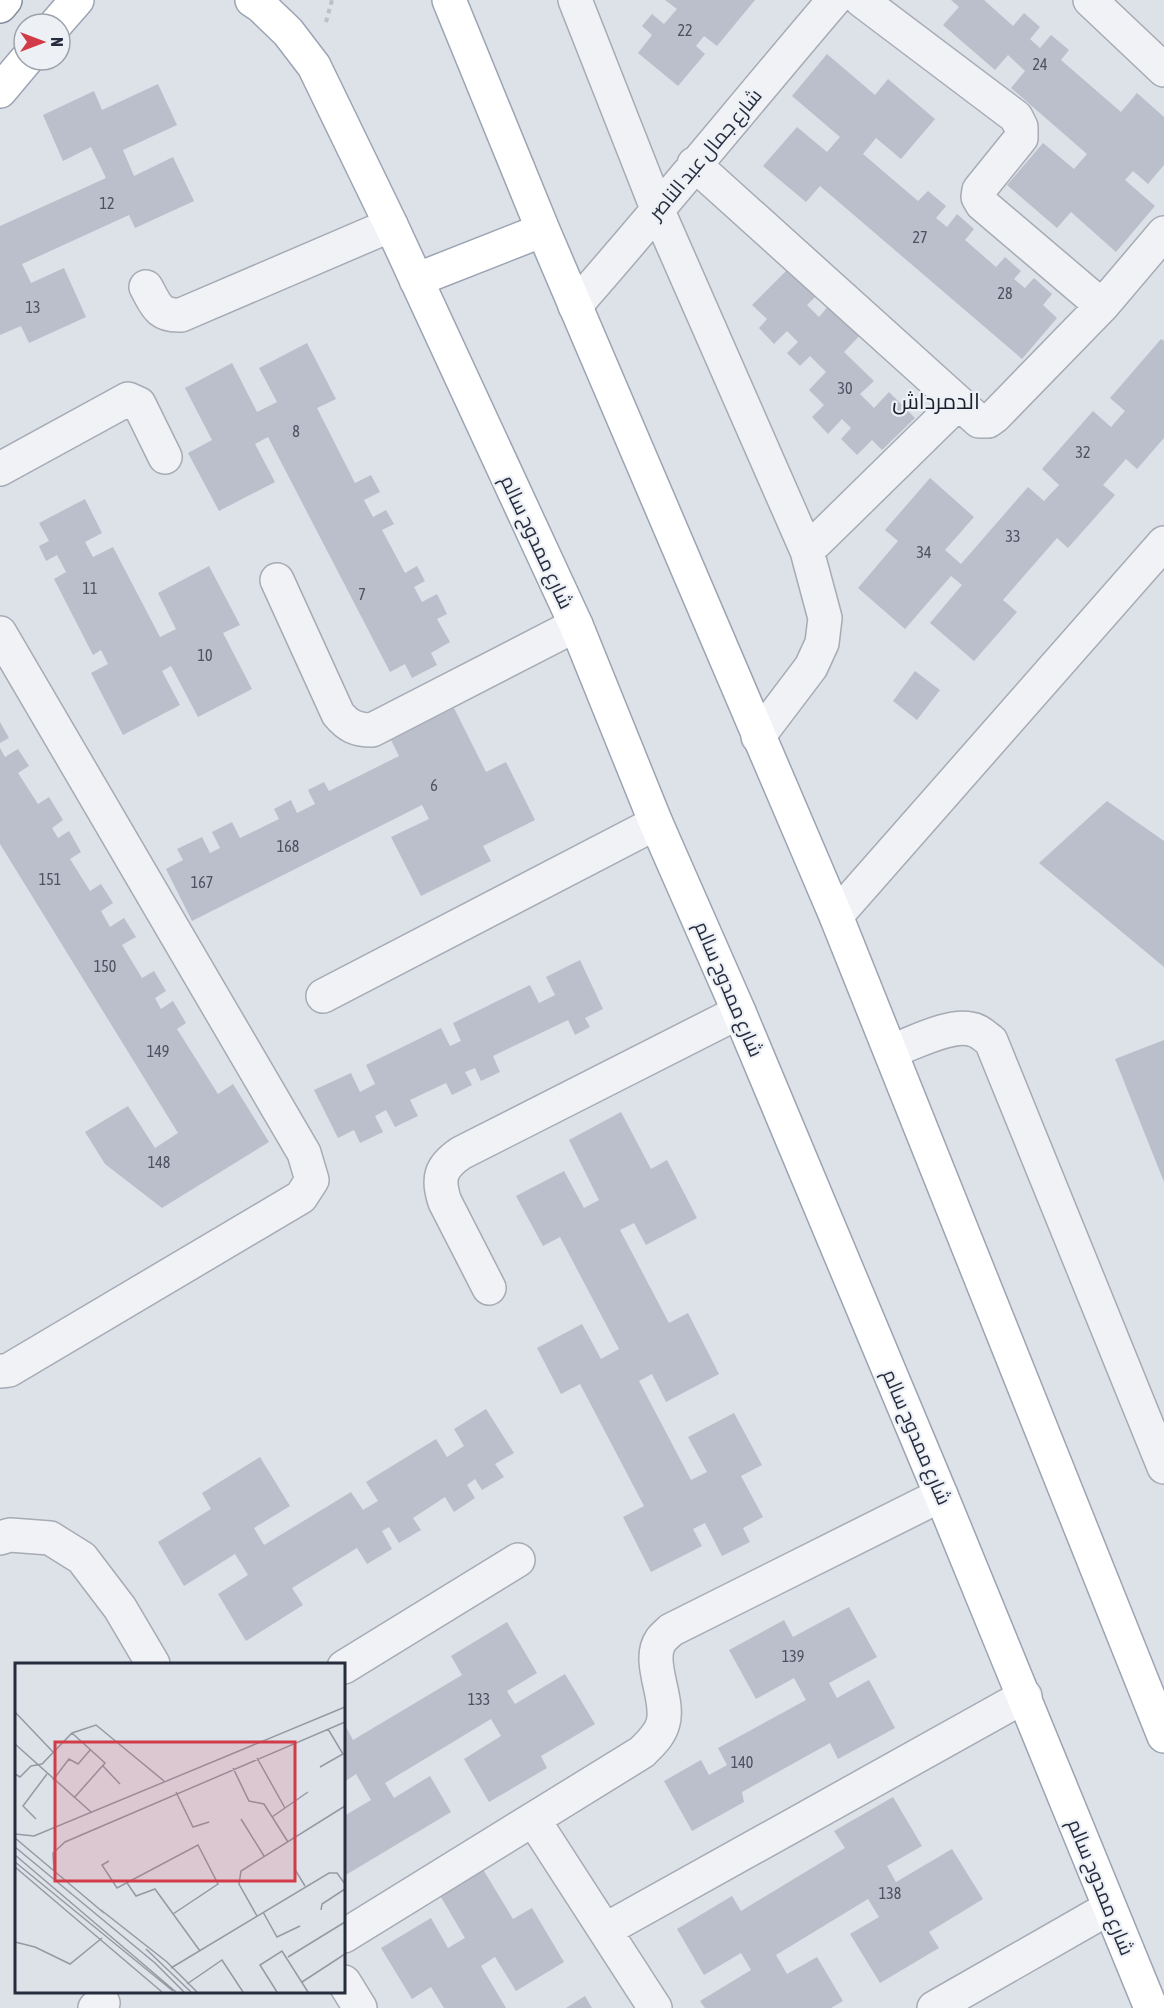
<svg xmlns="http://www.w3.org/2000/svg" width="1164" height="2008" font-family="'Asap Condensed',Cairo,sans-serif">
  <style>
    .building { fill: #babfcb }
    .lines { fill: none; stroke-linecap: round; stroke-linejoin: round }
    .minor-casing { stroke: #a6abb5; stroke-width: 36 }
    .major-casing { stroke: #9ca4b4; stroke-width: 36 }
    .highway-casing { stroke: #848d9f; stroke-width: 36 }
    .path { stroke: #bbbfc6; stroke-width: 4; stroke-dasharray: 4.5 4.5; stroke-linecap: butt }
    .minor { stroke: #f0f2f6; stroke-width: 33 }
    .major { stroke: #fff; stroke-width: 33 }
    .highway { stroke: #fff; stroke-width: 33 }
    .labels { text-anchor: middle; stroke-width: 4.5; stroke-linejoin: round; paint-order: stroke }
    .number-label { font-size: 16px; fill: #4b5262 }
    .street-label { font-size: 20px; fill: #262d3f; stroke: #edf0f5 }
    .quarter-label { font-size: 22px; fill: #191f2f; stroke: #edf0f5 }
    .inset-road { fill: none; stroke: #9499a4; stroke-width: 1.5 }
    .view { fill: #d23c48; fill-opacity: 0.15; stroke: #d23c48; stroke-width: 3 }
    .inset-edge { fill: none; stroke: #262d3f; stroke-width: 3 }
  </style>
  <rect width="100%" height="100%" fill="#dde1e8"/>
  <path class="building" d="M665 0H755L717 46 704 36 696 46 705 54 678 86 638 53 652 35 642 26 652 14 664 24 677 9Z
    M951 0H984L1013 26 1024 13 1040 27 1030 39 1040 48 1051 35 1069 50 1061 60 1121 112 1137 93 1164 117V165L1148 184 1133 171 1125 180 1155 206 1116 252 1071 212 1057 228 1007 185 1043 143 1074 169 1087 154 1011 88 1025 71 1008 55 995 70 943 25 959 7Z
    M827 54 875 95 888 79 935 119 901 159 876 138 863 154 918 201 928 191 946 206 936 218 947 227 957 214 974 229 965 240 996 267 1005 257 1021 271 1014 279 1025 288 1034 278 1052 294 1043 305 1057 318 1022 359 820 186 806 202 763 166 797 127 827 152 840 137 792 96Z
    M158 84 177 125 123 150 134 176 173 157 194 201 135 228 129 215 22 264 31 283 64 268 86 317 29 343 21 326 0 335V226L106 178 91 147 63 161 43 115 94 91 102 110Z
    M790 267 818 294 807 305 819 317 831 303 862 333 844 352 874 381 860 394 874 408 889 392 915 418 882 450 872 440 857 455 841 439 851 428 842 419 828 434 812 417 824 405 809 390 826 372 810 356 800 366 787 353 798 342 787 331 774 344 759 328 767 319 752 305Z
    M1161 339 1164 341V438L1137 469 1126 459 1103 485 1115 495 1068 548 1057 538 1003 600 1017 612 974 661 930 623 962 585 951 576 905 629 858 588 898 541 885 530 930 478 974 517 945 550 961 564 1028 487 1044 501 1059 485 1042 469 1093 411 1111 427 1125 411 1110 398Z
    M307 343 336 399 317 408 355 483 371 475 380 492 364 500 373 517 386 510 394 524 382 530 405 573 417 566 425 581 414 587 422 602 437 594 447 614 437 619 450 642 431 653 437 665 412 678 405 664 390 672 268 437 255 444 275 482 219 511 188 453 212 440 185 388 232 363 257 412 277 402 259 368Z
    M85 499 102 533 85 542 93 557 113 547 160 637 176 629 158 593 209 566 240 625 223 633 252 689 198 717 171 666 162 671 180 705 123 735 91 673 108 664 101 650 93 655 54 579 66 572 57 555 46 561 39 546 49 541 39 523Z
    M915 671 940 690 917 720 893 701Z
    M454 708 486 772 506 762 535 820 483 846 491 861 421 896 391 837 429 819 422 805 192 921 166 869 183 860 177 849 202 837 210 853 220 848 212 832 232 822 240 838 279 819 274 809 291 800 297 813 315 804 308 790 324 782 329 791 399 756 391 740Z
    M0 722 9 738 0 743Z
    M0 748 5 757 18 749 29 766 18 773 38 804 49 797 63 820 52 828 58 838 69 831 81 852 70 859 90 891 101 884 113 903 101 911 110 927 124 918 136 937 122 945 142 978 154 971 166 991 155 998 161 1009 173 1001 186 1023 177 1029 218 1094 233 1084 269 1142 162 1208 105 1164 85 1132 128 1106 155 1148 178 1133 0 844Z
    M1107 801 1164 841V967L1039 863Z
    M580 960 603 1009 585 1018 590 1027 575 1035 568 1020 493 1056 500 1072 481 1081 475 1068 465 1072 472 1085 452 1095 446 1083 410 1100 418 1116 395 1127 386 1110 375 1116 383 1132 360 1143 354 1130 338 1138 314 1090 351 1073 360 1092 375 1084 366 1065 441 1028 450 1046 461 1041 453 1023 530 985 539 1003 555 995 546 977Z
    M1164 1040V1182L1115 1059Z
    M621 1112 651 1169 667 1160 697 1218 646 1245 634 1223 620 1230 669 1323 688 1313 719 1374 666 1402 652 1374 639 1381 691 1480 707 1472 688 1437 734 1413 762 1465 741 1476 763 1517 743 1528 750 1542 722 1556 705 1523 693 1529 702 1546 651 1572 623 1517 644 1506 580 1384 561 1394 537 1348 582 1324 601 1359 619 1349 560 1237 543 1246 516 1196 564 1171 584 1208 599 1200 569 1140Z
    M486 1409 514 1453 495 1464 504 1477 482 1490 475 1479 467 1485 475 1498 454 1512 445 1497 413 1518 421 1530 399 1543 389 1527 382 1531 392 1549 367 1564 357 1548 292 1588 303 1605 246 1641 218 1594 248 1575 235 1554 184 1586 158 1542 211 1509 202 1493 260 1457 290 1506 254 1528 264 1545 351 1492 363 1510 378 1501 366 1482 436 1439 447 1457 464 1446 454 1429Z
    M849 1607 877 1657 829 1683 837 1698 869 1680 895 1728 838 1759 830 1743 742 1792 744 1802 692 1831 664 1781 701 1760 709 1775 727 1765 718 1748 806 1700 794 1678 756 1699 729 1650 784 1620 793 1637Z
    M507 1622 537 1673 507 1691 515 1704 565 1674 595 1724 541 1756 547 1768 489 1802 464 1759 501 1736 491 1719 385 1783 394 1798 430 1776 451 1812 344 1876V1816L371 1800 356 1774 344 1782V1723L353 1740 462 1675 451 1656Z
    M893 1797 922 1846 887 1866 896 1882 952 1849 983 1899 929 1932 939 1948 880 1983 850 1934 879 1917 868 1899 776 1955 787 1974 817 1957 843 2001 831 2008H705L700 2001 751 1970 741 1953 704 1975 677 1929 732 1896 741 1911 845 1848 834 1831Z
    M481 1866 513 1919 532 1908 564 1962 516 1991 495 1957 481 1966 506 2008H444L431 1987 412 1999 381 1948 431 1918 448 1948 465 1938 438 1892Z
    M585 1996 592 2008H566Z"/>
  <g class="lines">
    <g class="minor-casing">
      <path id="minor" d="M575 0 658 211 807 551 825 618 822 643 811 667 758 737
        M861 0 1016 117 1021 127V138L979 190 978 197 982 204 1102 306
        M1090 0 1164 70
        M694 164 979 421H988L995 416 1102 306 1164 233
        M146 287C156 305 158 316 181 315L391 225
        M575 306C663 206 747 102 834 0
        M0 469 128 399 139 404 165 457
        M807 551 958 403
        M277 580 338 714C348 726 356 730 372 730L576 625
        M0 633 304 1153 312 1180 301 1197 9 1370 0 1371
        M836 916 1164 543
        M323 996 656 823
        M891 1051C912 1044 949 1024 970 1029 979 1030 984 1036 991 1041L1164 1467
        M489 1288 445 1202C437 1179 440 1167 461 1153L739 1012
        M0 1538 10 1535 50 1538 82 1558 120 1608 153 1664
        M344 1667 518 1560
        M533 1819 655 2008
        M605 1930 1025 1696
        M344 1936 642 1752C651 1743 660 1735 663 1723 670 1699 646 1661 661 1640 663 1637 668 1633 671 1630L941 1495
        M344 1982 360 2008
        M95 2008 103 2003
        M934 2008 1109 1908"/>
    </g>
    <g class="major-casing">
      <path id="major" d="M252 0 261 6 288 32 314 66 391 225 576 625 656 823 739 1012 941 1495 1151 2008
        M449 0 543 230 836 916 1164 1736
        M56 24 77 0
        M0 91 26 60
        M416 280 543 230"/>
    </g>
    <g class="highway-casing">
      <path id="highway" d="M0 6 5 0"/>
    </g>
    <path class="path" d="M326 22 332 0"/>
    <use href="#minor" class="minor"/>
    <use href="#major" class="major"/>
    <use href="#highway" class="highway"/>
  </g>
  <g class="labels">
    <g class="number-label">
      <text x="685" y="36">22</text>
      <text x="1040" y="70">24</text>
      <text x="107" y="209">12</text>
      <text x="920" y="243">27</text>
      <text x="1005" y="299">28</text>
      <text x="33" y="313">13</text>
      <text x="845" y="394">30</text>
      <text x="296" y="437">8</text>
      <text x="1083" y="458">32</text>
      <text x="1013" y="542">33</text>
      <text x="924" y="558">34</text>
      <text x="90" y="594">11</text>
      <text x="362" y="600">7</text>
      <text x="205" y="661">10</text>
      <text x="434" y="791">6</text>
      <text x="288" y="852">168</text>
      <text x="50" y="885">151</text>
      <text x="202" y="888">167</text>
      <text x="105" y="972">150</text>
      <text x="158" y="1057">149</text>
      <text x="159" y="1168">148</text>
      <text x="793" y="1662">139</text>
      <text x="479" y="1705">133</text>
      <text x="742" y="1768">140</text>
      <text x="890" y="1899">138</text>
    </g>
    <g class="street-label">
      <text transform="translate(705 154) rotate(-50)" y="7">شارع جمال عبد الناصر</text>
      <text transform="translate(537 542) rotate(65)" y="7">شارع ممدوح سالم</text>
      <text transform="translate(729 989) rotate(67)" y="7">شارع ممدوح سالم</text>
      <text transform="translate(917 1437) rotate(67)" y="7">شارع ممدوح سالم</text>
      <text transform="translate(1101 1887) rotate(68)" y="7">شارع ممدوح سالم</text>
    </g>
    <g class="quarter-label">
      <text x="936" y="409">الدمرداش</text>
    </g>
  </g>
  <g transform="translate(15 1663)">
    <rect width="330" height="330" fill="#dde1e8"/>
    <path class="inset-road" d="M0 49 38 89M57 70 90 100 59 135M0 81 76 149M242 95 270 145M88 103 105 121M305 104 328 91 313 66M218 105 234 138 249 141 273 179M0 111 5 114 16 103 27 101 57 70 81 62 149 118M38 117 54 96 63 101 76 86M161 129 178 164 194 159M257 154 293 129M21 156 8 143 32 111M226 156 249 193M0 171 19 173 330 44M0 175 89 250M0 184 140 300 169 329M0 192 161 329M94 198 87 202 102 225 183 182 203 221 158 251M0 199 158 328M0 204 147 329M279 205 290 223M39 208 38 190 50 179 330 59M112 220 121 233 140 226 185 288M86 247 152 299 182 329M306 247 307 241 330 226M248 249 262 274 285 263M242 253 224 221 226 208 330 143M0 279 20 284 55 301 87 275M131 286 176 329M273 294 330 259M156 305 314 210H322L330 221M287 319 330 291M172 321 207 297 228 329M262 329 245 302 267 288 293 329"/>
    <path class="view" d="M40 79H280V218H40Z"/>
    <rect width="330" height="330" class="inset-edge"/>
  </g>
  <g transform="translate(42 42) rotate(90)"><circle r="28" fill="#edf0f5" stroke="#9da2ac" stroke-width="1.5"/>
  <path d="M0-4.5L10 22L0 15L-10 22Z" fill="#d23c48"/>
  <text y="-9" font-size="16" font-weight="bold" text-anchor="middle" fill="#262d3f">N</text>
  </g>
</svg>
